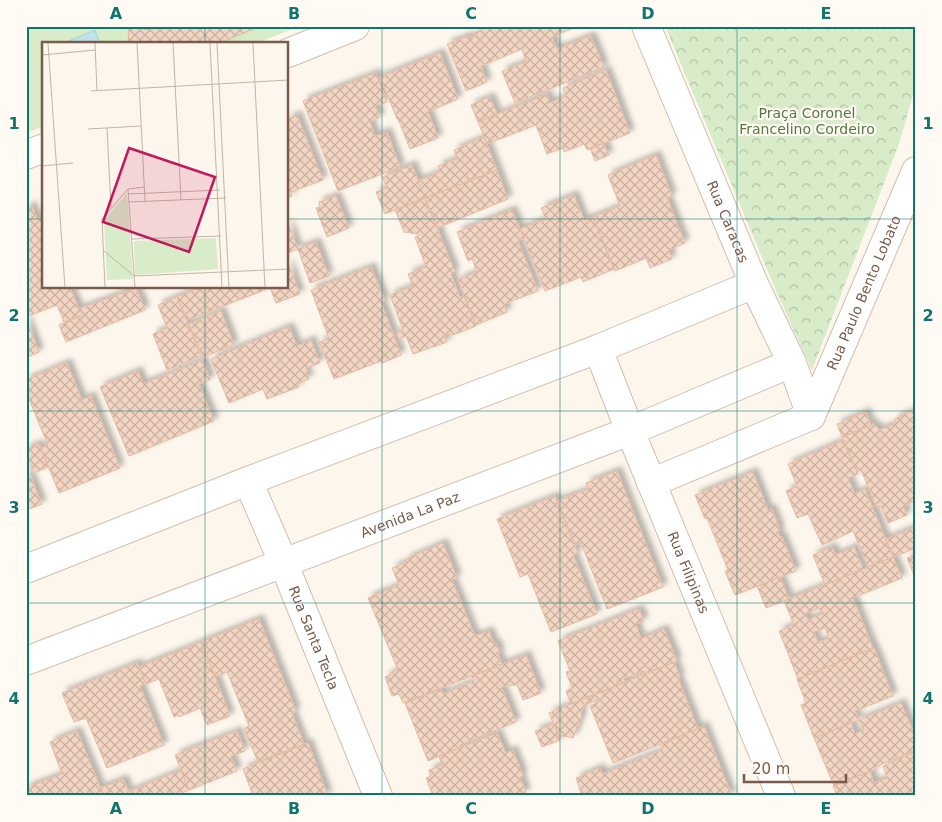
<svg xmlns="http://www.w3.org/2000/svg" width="942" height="822" font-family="'DejaVu Sans',sans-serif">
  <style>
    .park { fill: url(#park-crowns) }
    .pitch { fill: #d8ecc9 }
    .water { fill: #bfe3e8; stroke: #a5d3da }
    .building { fill: url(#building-cross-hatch); stroke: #e6bba3; fill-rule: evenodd; filter: url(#shadow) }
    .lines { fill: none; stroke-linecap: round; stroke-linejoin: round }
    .minor-casing { stroke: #d1beb0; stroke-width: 30 }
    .minor { stroke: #fff; stroke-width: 28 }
    .grid { fill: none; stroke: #0f766e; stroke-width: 1; stroke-opacity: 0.55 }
    .labels { text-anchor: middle; stroke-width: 4.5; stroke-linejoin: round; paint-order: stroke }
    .park-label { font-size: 14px; fill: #537a41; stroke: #fffaf3 }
    .street-label { font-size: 14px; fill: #7a5c4d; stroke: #fffaf3 }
    .inset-road { fill: none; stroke: #c5b3a7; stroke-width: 1 }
    .view { fill: #c2185b; fill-opacity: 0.15; stroke: #c2185b; stroke-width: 2.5 }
    .inset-edge { fill: none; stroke: #7a5c4d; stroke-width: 2.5 }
    .neatline { fill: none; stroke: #0f766e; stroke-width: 2 }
    .grid-label { font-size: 16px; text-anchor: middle; font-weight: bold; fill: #0f766e }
  </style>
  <defs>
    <pattern id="park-crowns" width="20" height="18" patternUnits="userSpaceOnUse" patternTransform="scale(1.25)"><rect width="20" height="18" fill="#d8ecc9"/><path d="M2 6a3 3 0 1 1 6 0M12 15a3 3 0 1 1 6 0" fill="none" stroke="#b4c2a5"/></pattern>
    <pattern id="building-cross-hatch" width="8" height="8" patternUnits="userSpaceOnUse" patternTransform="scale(1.25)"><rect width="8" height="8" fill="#f3d5c3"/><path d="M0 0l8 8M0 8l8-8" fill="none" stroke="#cab0a1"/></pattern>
    <filter id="shadow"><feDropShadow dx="4.5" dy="-4.5" stdDeviation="2.5" flood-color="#0004"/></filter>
  </defs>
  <rect width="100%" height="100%" fill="#fdf6ec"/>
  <path class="park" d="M665 26H916V85L899 144 812 370 777 293Z"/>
  <path class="pitch" d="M26 26H300L255 44H44V126L26 133Z"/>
  <path class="water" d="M95 30 100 44H61Z"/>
  <path class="building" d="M150 26H260L217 44H128L129 27 149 30Z
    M490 26H578L552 37 557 49 591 36 604 67 515 103 502 71 526 62 522 49 481 66 487 82 466 91 447 44 469 36V38L476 36 474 33Z
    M440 53 458 99 428 112 438 138 410 149 398 119H397L380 77Z
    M606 70 630 133 587 150 584 144 564 152 563 148 547 154 536 125 487 144 478 122 547 94 550 103 566 96 563 88Z
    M376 73 387 102 375 106 380 117 370 122 375 136 387 132 400 167 338 191 303 101Z
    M490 97 497 114 478 122 471 105Z
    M297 115 323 180 291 192 292 196 288 198V119Z
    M484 137 497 170 425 198 418 181 440 172 438 166 457 159 454 150Z
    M603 143 609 155 595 161 590 148Z
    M656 155 672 196 667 198 685 243 669 250 672 259 650 268 646 258 615 271 593 217 620 206 608 175Z
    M412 165 425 198 385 214 376 192 387 188 382 177Z
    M497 170 508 199 437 228 425 198Z
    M574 195 584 220 593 217 614 269 583 282 581 277 545 291 520 229 546 219 541 208Z
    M336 196 349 228 327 237 316 208 320 207 319 202Z
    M425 198 455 272 451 274 460 297 464 296 476 326 453 335 447 334H444L447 342 413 354 406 336 399 339 396 333 403 330 390 295 413 286 408 274 426 267 415 237 418 236 417 234 404 232 395 210Z
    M32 206 37 219 44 216V288H70L79 309 136 288 145 310 66 342 59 325 81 316V315L64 322 57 305 26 317V208Z
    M512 210 524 238 518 241 538 291 504 304 507 312 476 325 458 280 477 272 472 259 468 261 457 232Z
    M288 223 298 249 288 253Z
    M316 242 329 276 310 283 298 249Z
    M288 263 300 294 276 303 270 288H288Z
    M371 267 385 301 381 302 401 355 382 363 381 361 334 379 319 342 329 339 311 290Z
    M201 288H270L187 320 177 297Z
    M177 297 201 356 167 370 153 334 167 328 158 305Z
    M221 311 234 345 203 357 189 324Z
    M26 318 39 352 26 358Z
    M289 327 297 346 311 340 320 363 306 368 308 371 306 372 309 379 297 383 299 387 267 399 263 389 229 403 211 359Z
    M203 360 210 380 199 384 214 421 129 456 100 387 138 371 143 384Z
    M67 363 82 400 91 396 120 468 59 493 41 448 48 445 26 392V380Z
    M913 411 916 413V487L914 488 916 491V501L903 506 907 515 888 523 881 506 876 507 861 470 857 472 842 437 873 424 880 430 894 424 896 418Z
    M866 412 871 425 842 437 837 424Z
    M844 440 858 474 848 478 855 494 865 489 893 557 868 567 853 531 822 545 808 514 797 518 786 491 797 486 788 464Z
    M39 444 48 467 34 473 26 453V449Z
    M26 466 42 504 26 510Z
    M617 471 663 587 607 609 581 543 575 544 557 501 589 489 586 483Z
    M753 472 768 510 772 509 780 530 778 531 780 537H782L796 571 735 595 725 571 728 570 707 518 705 519 695 495Z
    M555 496 578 553 573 555 597 614 551 632 528 574 520 577 497 519Z
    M916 527V548L893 557 886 539Z
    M443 543 457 578 452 580 475 636 489 631 494 644 496 643 500 653 498 654 502 664 403 703 399 694 392 696 385 677 390 675V673L398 670 368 598 399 585 392 568 407 562 406 559Z
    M832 547 836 555 854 547 863 569 825 585 813 555Z
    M916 554V580L907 558Z
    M893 557 902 578 853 598 873 648 798 679 779 631 794 625 784 601ZM819 608 822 614 808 620 805 614ZM825 628 829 638 818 643 814 632Z
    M780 577 789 599 766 608 757 586Z
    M639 609 644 621 636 624 641 639 664 629 677 661 645 674 644 671 624 679 626 682 571 704 566 691 572 688 566 672 570 671 558 641Z
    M259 619 296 711 292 713 304 744 258 762 244 729 249 726 227 672 215 677 201 642Z
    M202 642 230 716 207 725 200 708 179 717 178 715 174 717 159 679 146 684 139 667Z
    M874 648 893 696 855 711 859 720 814 738 801 705 806 703 797 679Z
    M526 655 541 693 523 700 517 685 501 686 516 722 460 745V748L428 761 405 703 441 689 443 694 474 681 472 676Z
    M674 662 680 677 678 678 698 729 613 763 590 706 600 701 599 699 584 705 581 714 582 717 573 738 558 735 549 713Z
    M137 663 146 683 140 686 164 745 107 768 86 718 74 722 62 693Z
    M901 703 916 738V750L875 767 876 769 834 786 814 738 851 723 855 734 864 730 859 720Z
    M554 724 560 740 542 747 535 731Z
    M704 726 732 796H637L635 792 625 796H604V794L599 796H582L576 778 600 768 602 774 663 750 661 744Z
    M77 731 103 794 99 796H26V788L62 774 50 742Z
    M237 731 245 751 231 756 237 771 189 790 175 755Z
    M497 733 506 753 513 750 523 776 520 777 526 792 518 796H433L426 778 431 776 429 770 442 765 439 756Z
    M308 743 328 796H253L243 769Z
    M913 753 916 759V796H837L833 786 870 771 874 783 887 778 883 766Z
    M181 770 189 790 175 796H103L101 788 123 779 129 792Z"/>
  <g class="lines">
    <g class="minor-casing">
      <g id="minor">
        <path id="s1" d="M646 26 754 284 792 363 811 416"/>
        <path d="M288 53 355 26"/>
        <path d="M26 155 44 148"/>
        <path id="s2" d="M598 349 630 431 781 796"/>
        <path id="s3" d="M811 416 916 171"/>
        <path id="s4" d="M248 481 283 562 378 796"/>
        <path d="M651 483 811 416"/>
        <path d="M26 569 248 481 598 349 754 284"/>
        <path id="s5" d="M26 661 630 431 792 363"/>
      </g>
    </g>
    <use href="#minor" class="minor"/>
  </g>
  <path class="grid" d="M205 26V44M382 26V796M560 26V796M737 26V796M26 219H44M288 219H916M205 288V796M26 411H916M26 603H916"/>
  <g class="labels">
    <g class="park-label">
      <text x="807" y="118">Praça Coronel<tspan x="807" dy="16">Francelino Cordeiro</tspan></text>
    </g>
    <g class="street-label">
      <text dy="5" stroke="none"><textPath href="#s1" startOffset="212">Rua Caracas</textPath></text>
      <text dy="5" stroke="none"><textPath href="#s3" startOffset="134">Rua Paulo Bento Lobato</textPath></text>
      <text dy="5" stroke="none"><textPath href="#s5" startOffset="411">Avenida La Paz</textPath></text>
      <text dy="5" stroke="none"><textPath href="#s2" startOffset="241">Rua Filipinas</textPath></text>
      <text dy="5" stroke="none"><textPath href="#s4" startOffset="170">Rua Santa Tecla</textPath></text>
    </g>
  </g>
  <g transform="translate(42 42)">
    <rect width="246" height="246" fill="#fdf6ec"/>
    <path d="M85 151 91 237 65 238 62 179Z" fill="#d8ecc9"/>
    <path d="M174 196 176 227 93 233 92 199Z" fill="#d8ecc9"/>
    <path class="inset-road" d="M6 1 23 246M53 1 55 49M95 1 103 159M131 1 139 158M168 1 180 246M175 1 187 246M211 1 223 246M0 13 53 8M49 49 247 38M65 86 69 166M46 87 99 84M0 124 31 121M86 147 93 246M86 147 103 145M86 152 178 148M87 160 184 156M90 197 179 194M62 209 92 234 247 227M63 246 60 177 86 147"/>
    <path class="view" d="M87 106 173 135 147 210 61 180Z"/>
    <rect width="246" height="246" class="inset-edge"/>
  </g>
  <rect width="942" height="822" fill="none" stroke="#fffaf3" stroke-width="55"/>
  <path d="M744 774v8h102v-8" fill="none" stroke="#7a5c4d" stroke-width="2.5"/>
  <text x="752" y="774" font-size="15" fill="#7a5c4d" stroke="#fffaf3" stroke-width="4" paint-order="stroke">20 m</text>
  <rect x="28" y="28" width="886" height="766" class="neatline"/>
  <g class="grid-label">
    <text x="116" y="19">A</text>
    <text x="294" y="19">B</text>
    <text x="471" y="19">C</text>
    <text x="648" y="19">D</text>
    <text x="826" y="19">E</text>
    <text x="14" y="129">1</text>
    <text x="928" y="129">1</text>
    <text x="14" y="321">2</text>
    <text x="928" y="321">2</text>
    <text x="14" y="513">3</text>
    <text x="928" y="513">3</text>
    <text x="14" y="704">4</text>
    <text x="928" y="704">4</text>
    <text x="116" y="814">A</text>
    <text x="294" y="814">B</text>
    <text x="471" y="814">C</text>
    <text x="648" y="814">D</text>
    <text x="826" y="814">E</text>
  </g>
</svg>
